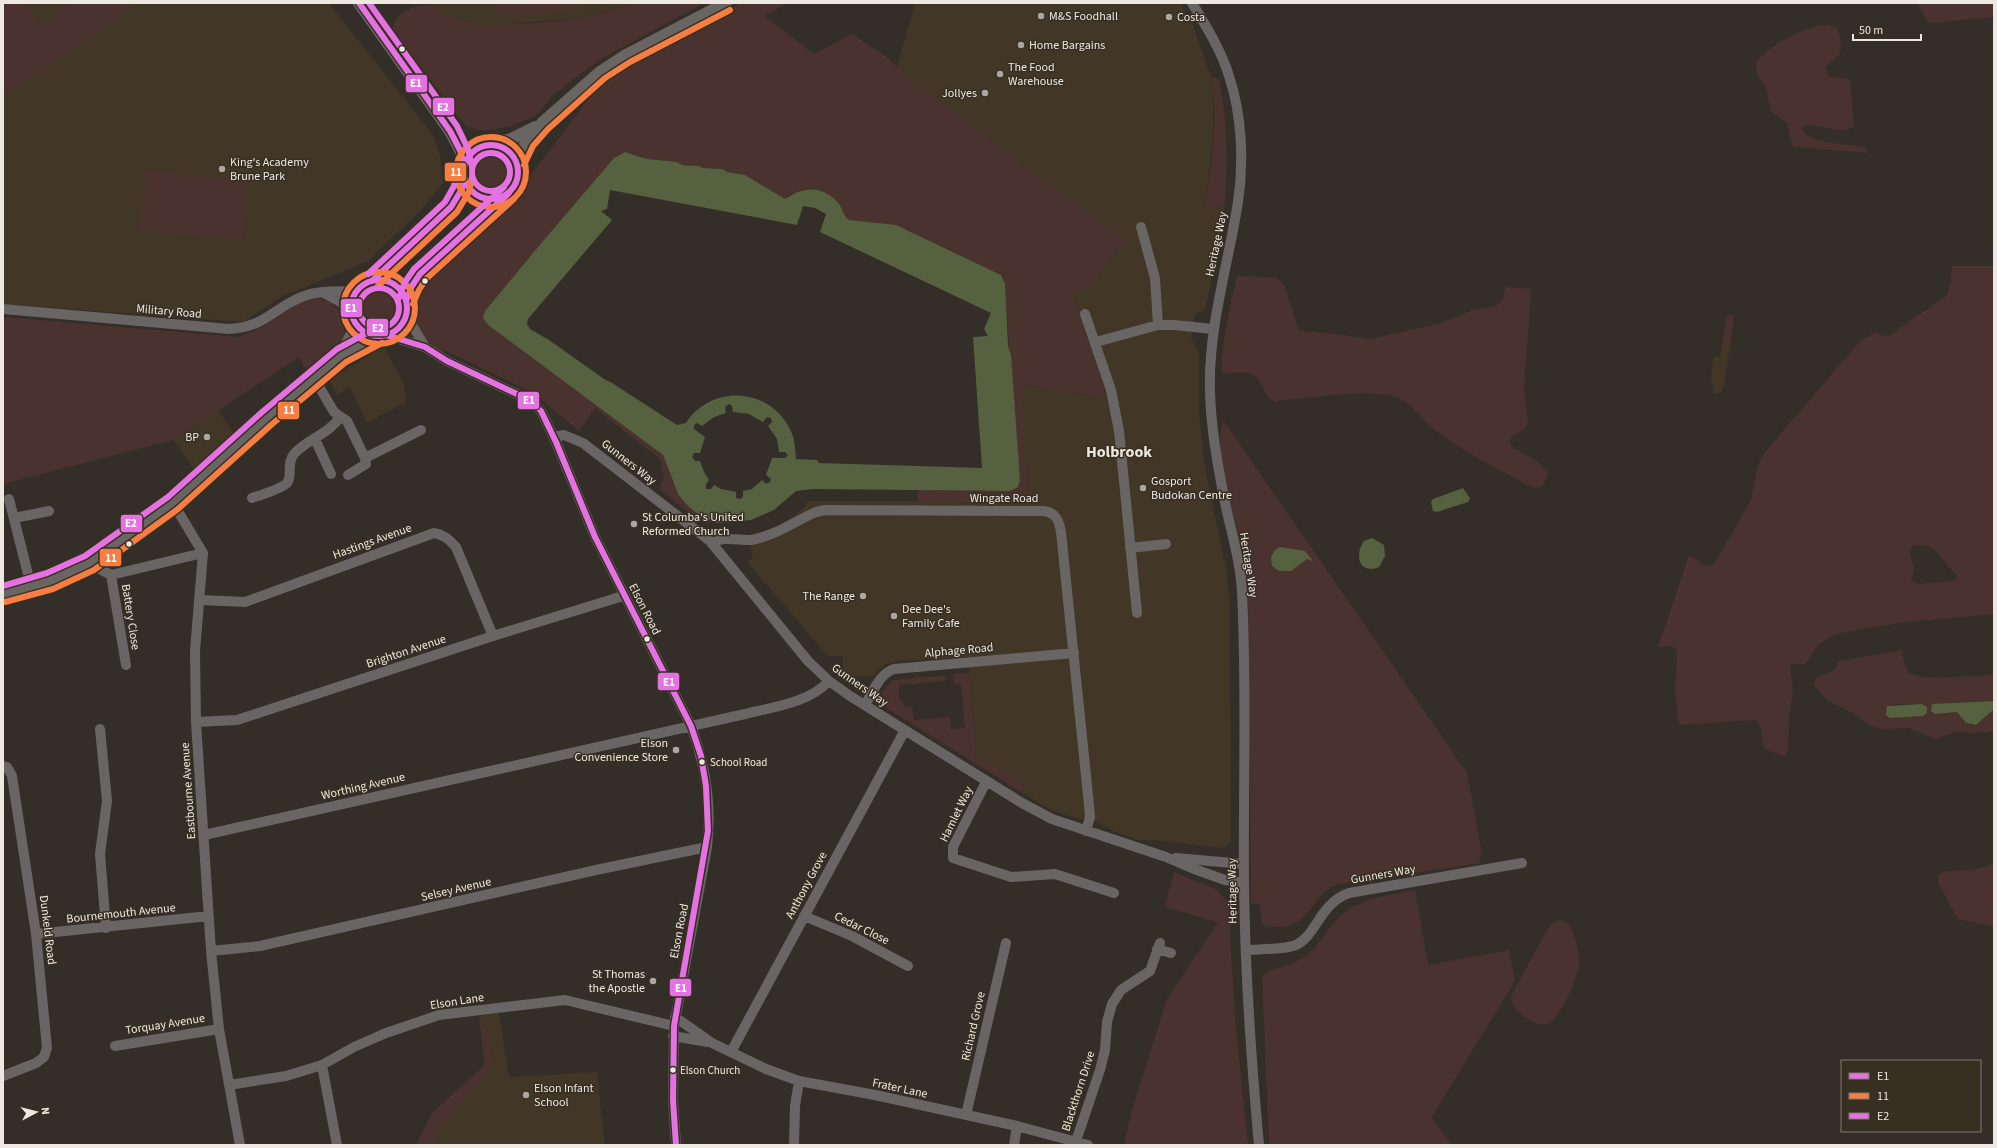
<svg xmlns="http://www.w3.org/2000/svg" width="1997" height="1148" font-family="'Source Sans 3',sans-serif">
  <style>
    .built { fill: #423626 }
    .green { fill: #4a332f; fill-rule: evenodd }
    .water { fill: #56613f; fill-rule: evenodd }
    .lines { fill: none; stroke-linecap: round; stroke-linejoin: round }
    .minor { stroke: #686564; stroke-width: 10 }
    .major { stroke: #696562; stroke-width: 12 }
    .bus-1-casing { stroke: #382f23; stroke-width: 9 }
    .bus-2-casing { stroke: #382f23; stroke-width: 9 }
    .bus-3-casing { stroke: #382f23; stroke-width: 9 }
    .bus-1 { stroke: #e671e3; stroke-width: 6 }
    .bus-2 { stroke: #f77d43; stroke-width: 6 }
    .bus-3 { stroke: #e671e3; stroke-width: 6 }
    .poi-dot { fill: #aca7a0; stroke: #382f23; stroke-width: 1.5 }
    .bus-dot { fill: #ede8e0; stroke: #382f23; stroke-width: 1.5 }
    .labels { text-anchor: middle; stroke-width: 3; stroke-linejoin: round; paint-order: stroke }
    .bus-label { font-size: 11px; fill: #ede8e0; stroke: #382f23; text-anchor: start }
    .poi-label { font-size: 12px; fill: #ede8e0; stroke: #382f23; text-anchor: start }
    .street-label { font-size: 12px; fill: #ede8e0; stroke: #382f23 }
    .district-label { font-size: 16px; font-weight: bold; fill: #ede8e0; stroke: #382f23 }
    .line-badge { stroke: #382f23; stroke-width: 1.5 }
    .badge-label { font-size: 11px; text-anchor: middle; font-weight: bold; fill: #fff }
  </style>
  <rect width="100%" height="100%" fill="#332e28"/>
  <path class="built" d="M24 3H128L57 50Z
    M138 3H329L433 135 440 155 443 183 420 211 368 261 281 297 243 322 3 304V95L64 56Z
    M431 3H629L596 14 571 19 508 24 507 26H493L488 28 440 13 431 5Z
    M915 3H1180L1194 28 1211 77 1213 92V134L1205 210 1225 204 1207 301 1204 310 1195 315 1191 338 1199 352V412L1203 454 1211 499 1226 567 1230 604 1231 842 1223 848 1153 840H1138L1113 831 1102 824 1058 813 1042 805 1023 793 1022 781 976 756 968 657 899 661 884 665 873 676H843V656H828L747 562 753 558 748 535 773 528 786 522 806 506 807 501H918L1014 504 1028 493 1020 384 1107 398 1072 293 1093 285 1125 240 1045 182 908 77 897 67Z
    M384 346 405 387 406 402 367 423 350 387 337 395 329 380Z
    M1722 347H1730L1723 389 1720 393H1714L1711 379 1713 359 1715 356H1720Z
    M218 410 237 437 196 472 173 440Z
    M499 1013 509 1077 597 1072 605 1145H416L432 1113 485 1065 479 1016Z"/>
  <path class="green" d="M3 3H24L42 28 59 10 69 3H138L64 56 3 95Z
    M497 3H599C581 8 509 23 496 12Z
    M629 3H704L599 60 552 96 536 116 529 119 510 126 490 130H478L466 126 393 32C391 11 422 1 438 7L440 13 488 28 493 26H507V24C549 23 591 20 629 3Z
    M740 3H788L764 16 814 54 852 34 888 58 908 77 1045 182 1125 240 1127 246 1119 248 1093 285 1072 293 1107 398 1021 384 1028 493 1014 504 918 501V490L1010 491 1020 484 1004 280 997 273 943 247 849 220 819 191 808 190 791 194 785 199 745 175 727 172 722 169 703 168 688 164 682 165 677 162 647 159 631 153 619 154 538 247 485 311 486 323 488 325 663 455 675 487 682 499 697 514 710 521 709 524 698 520 660 490V485L664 478 660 459 595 408 579 431 546 403 525 389 447 351 439 352C424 340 403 312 416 292 421 283 432 277 438 270 442 266 443 260 446 256L517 193 587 101 611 77 627 66Z
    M1917 3H1994V17L1932 23 1928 22Z
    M1822 25H1830L1838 30 1841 45 1840 54 1826 66 1825 70 1829 76 1848 79 1850 83 1854 123 1853 127C1841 136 1820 123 1805 125L1802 128C1804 144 1851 144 1865 147L1868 153 1795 147 1792 145 1787 123 1771 111 1766 87 1757 75 1756 63C1768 45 1801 29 1822 25Z
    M1211 77 1219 79C1228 121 1227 162 1225 204L1205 210C1210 167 1220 120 1211 77Z
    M472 173a20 20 0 1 1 40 0a20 20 0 1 1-40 0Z
    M146 171 246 181 243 240 139 231Z
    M1952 266H1994V614L1906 622 1841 633 1831 636 1818 645 1805 664H1791L1790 667 1793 689 1789 718 1788 750 1784 756 1764 749 1760 726 1756 720 1679 725 1675 690 1677 650 1671 646 1658 647 1689 555 1704 565 1712 566 1714 564 1750 502C1756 484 1754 466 1766 451L1860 341 1874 333 1885 336 1890 335 1946 296 1951 282ZM1915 545C1940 545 1939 559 1955 573L1957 576 1954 581 1918 584 1911 581 1914 570 1910 552 1911 547Z
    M1237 276 1270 277 1276 278 1280 281 1285 287 1299 331 1335 334 1370 339 1441 323 1475 309 1495 306 1500 303 1504 297 1505 287 1531 289 1524 389 1528 423C1524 434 1508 432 1510 445 1523 455 1540 459 1548 474L1543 485 1535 488 1529 486C1498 469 1464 452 1435 430 1421 420 1413 403 1396 397 1366 388 1307 399 1274 401 1262 396 1264 379 1251 374 1243 371 1231 373 1222 374 1221 340 1230 308 1237 276Z
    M359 307a20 20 0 1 1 40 0a20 20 0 1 1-40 0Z
    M313 298C342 298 353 329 337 352 330 361 316 367 307 373L299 357 173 440 3 484V317L239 337 263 327 298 303Z
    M1727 315 1734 316 1730 347H1722Z
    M1223 420 1467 773 1482 854 1479 855 1480 863 1335 885C1313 895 1309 926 1281 927 1274 927 1268 927 1262 924L1260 904H1251L1248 597C1247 577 1244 557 1239 537 1231 502 1213 455 1223 420Z
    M1902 650C1903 657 1904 668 1910 673 1919 681 1979 675 1994 675V701L1942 703 1940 714 1957 712C1962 715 1963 721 1968 724 1979 730 1985 713 1994 709V731L1974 733 1957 731 1936 739 1909 728 1881 729 1873 727 1853 713 1829 701 1814 686 1815 679 1836 669 1838 661ZM1896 704H1922L1923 716 1887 717V706Z
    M969 673 976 756 1022 781 1023 793 888 709 881 699 882 692 893 680 945 675 946 681 899 685V699L903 701 904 707 912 706 914 720 950 717 951 729 965 728 961 683 954 684 953 674Z
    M1994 863V927L1958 919 1938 883V875L1945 871 1973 870Z
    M1174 872 1217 890 1228 902 1236 1029 1248 1145H1124L1132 1110 1167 999 1218 922 1165 907Z
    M1415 890 1428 965 1509 950 1515 981 1431 1118 1452 1145H1269L1262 977C1273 966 1290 967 1303 958 1316 950 1324 935 1333 924 1355 897 1383 897 1415 890Z
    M1559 920 1569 924C1575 936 1579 950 1579 963 1579 975 1559 1022 1547 1024 1538 1026 1531 1021 1524 1016 1517 1011 1511 1005 1511 996L1547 930 1554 922Z
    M487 1024 492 1065 486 1075 440 1128 433 1145H416L432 1113 485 1065 480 1025Z"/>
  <path class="water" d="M625 152 647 159 677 162 682 165 699 166 703 168 722 169 727 172 745 175 785 199C803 186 824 185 839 204 843 209 843 216 849 220L896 225 1001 275 1005 284 1008 346 1011 355 1020 481 1018 487 1010 491 814 489 796 491 774 510 751 520 718 523 703 518 688 506 678 494 663 455 488 325 483 318 485 311 538 247 614 158ZM610 190 797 225 803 206 815 208 826 214 820 232 991 313 984 329 988 336 973 337 982 468 819 463 817 460 796 459C795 448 795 439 790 429 769 387 711 384 686 423L677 425 612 383 604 379 549 340 530 329 527 324 528 319 612 220 601 211 607 209ZM729 404 732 406 733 412 749 414 763 422 767 417 771 418 772 422 768 426 777 439 779 452H785L788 455 785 458H772L766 475 771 479 770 482 766 484 762 480 752 489 743 491V497L740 499 736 498V492L721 489 714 485 711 489H706V484L709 480 704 472 700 461H695L692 457 694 453H700L705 437 694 429V425L697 423 702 426 714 417 726 413 725 407Z
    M1463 488 1470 498 1468 502 1437 512 1433 511 1431 502 1433 499Z
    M1372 538 1384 545 1385 556 1379 567C1359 575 1354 555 1364 541Z
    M1280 547 1305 551 1313 561 1307 559 1291 571H1279L1272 566 1271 557 1275 550Z
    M1994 701V709L1976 725 1966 723 1957 712 1935 714 1931 711 1932 704Z
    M1922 704 1927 707V713L1923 716 1890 718 1886 715 1887 706Z"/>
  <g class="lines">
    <path class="minor" d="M1192 3C1206 26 1221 50 1229 76 1242 115 1244 162 1238 202 1228 266 1208 327 1210 392 1211 431 1218 469 1226 507 1232 535 1241 564 1242 593 1247 690 1243 787 1244 884 1245 971 1251 1058 1259 1145
      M1141 227 1155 278 1158 325
      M324 293 339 301 351 313
      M3 309 229 329C268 327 275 305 307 295 322 290 341 292 356 291
      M1085 314 1111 390 1119 431 1137 613
      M406 315 425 347
      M386 335 425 347 447 361 519 395 533 403 541 411 556 442 595 537 691 726C706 766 712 805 707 847L674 1026 673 1100 676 1145
      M1096 342 1158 325H1174L1213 329
      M314 378 334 412 347 421 365 458 366 464 348 475
      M554 437 564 435 583 443 710 541 808 661 829 681 850 696 1022 803 1052 819 1166 857 1194 869 1225 880 1244 883
      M315 439 331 474
      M365 458 421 430
      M252 498C261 495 281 489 287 483 293 476 286 463 294 454 307 439 329 434 340 417
      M9 499 31 586
      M173 503 203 553 195 651 196 722 211 951 219 1029 240 1145
      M14 518 49 511
      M712 544C721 535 740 541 751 540 775 536 795 521 816 512L825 510 1043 511C1056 512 1059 521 1061 532L1089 805 1090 817 1086 831
      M1130 548 1166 544
      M89 563 111 575
      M111 575 203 553
      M111 575 126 665
      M201 600 245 602 434 533C443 534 450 540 456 547L493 636
      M865 705C873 692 879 674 894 669L1074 653
      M196 722 237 720 493 636 623 596
      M100 729 107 801 100 854 106 928
      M3 766 7 767 12 776 36 934 47 1048 44 1057 36 1063 3 1076
      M986 782 953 847V858L1011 877 1055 874 1114 893
      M204 835 745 714C773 707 809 703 829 681
      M1176 858 1244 864
      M804 916 852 936 908 966
      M36 934 209 916
      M1157 949 1171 953
      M1246 950C1260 949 1283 950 1296 945 1317 935 1319 904 1349 893L1522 863
      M211 951 260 946 596 870 707 847
      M675 1017 712 1043 766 1069 799 1081 875 1095 1017 1126 1088 1145
      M673 1036 708 1042
      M115 1046 219 1029
      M731 1052 905 730
      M322 1065 337 1145
      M229 1085 286 1076 322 1065 354 1047 386 1033 439 1015 565 1000 674 1026
      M966 1115 1006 943
      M1076 1141 1100 1070 1105 1050 1107 1022 1112 1004 1121 990 1150 971 1160 943
      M794 1145 795 1106 799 1081
      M1014 1145 1017 1126"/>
    <path class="major" d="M359 3 450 131 461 152 464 168
      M491 144 511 139 535 127
      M464 172a27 27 0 1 1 54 0a27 27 0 1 1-54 0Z
      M517 162 526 142 542 123 600 72 626 55 726 3
      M373 280 451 207 462 189 464 176
      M351 308a28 28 0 1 1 56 0a28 28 0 1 1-56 0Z
      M406 301 412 286 420 274 505 197
      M342 355 356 324
      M3 594 50 581 89 563 173 503 266 419 342 355 378 336"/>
    <g class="bus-1-casing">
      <path id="bus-1" d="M359 3 450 131 461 152 464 168
        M464 172a27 27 0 1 1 54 0a27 27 0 1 1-54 0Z
        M373 280 451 207 462 189 464 176
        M351 308a28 28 0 1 1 56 0a28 28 0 1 1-56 0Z
        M406 301 412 286 420 274 509 193
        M386 335 425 347 447 361 519 395 533 403 541 411 556 442 595 537 691 726 701 756 706 786 708 831 674 1026 673 1100 676 1145"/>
    </g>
    <g class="bus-2-casing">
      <path id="bus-2" d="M456 172a35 35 0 1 1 70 0a35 35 0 1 1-70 0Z
        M524 165 533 146 548 129 605 78 630 62 730 10
        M343 308a36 36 0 1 1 72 0a36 36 0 1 1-72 0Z
        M378 286 457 212 469 192 472 177
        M413 304 419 290 426 279 514 199
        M5 602 53 589 94 570 178 509 271 425 346 362 382 343"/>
    </g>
    <g class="bus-3-casing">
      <path id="bus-3" d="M369 3 457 126 468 149 472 167
        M472 172a19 19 0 1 1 38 0a19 19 0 1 1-38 0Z
        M368 274 445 202 454 186 456 175
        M359 308a20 20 0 1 1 40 0a20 20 0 1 1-40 0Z
        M399 298 405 282 414 269 504 187
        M3 586 47 573 85 556 168 497 261 413 337 349 374 329"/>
    </g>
    <use href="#bus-1" class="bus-1"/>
    <use href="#bus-2" class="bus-2"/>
    <use href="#bus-3" class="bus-3"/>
  </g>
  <g class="poi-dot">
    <circle cx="1041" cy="16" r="4"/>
    <circle cx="1169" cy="17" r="4"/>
    <circle cx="1021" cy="45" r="4"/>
    <circle cx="1000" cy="74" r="4"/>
    <circle cx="985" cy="93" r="4"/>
    <circle cx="222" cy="169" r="4"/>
    <circle cx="207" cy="437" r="4"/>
    <circle cx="1143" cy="488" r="4"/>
    <circle cx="634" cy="524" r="4"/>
    <circle cx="863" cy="596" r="4"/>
    <circle cx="894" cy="616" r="4"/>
    <circle cx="676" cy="750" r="4"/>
    <circle cx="653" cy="981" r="4"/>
    <circle cx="526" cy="1095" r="4"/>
  </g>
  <g class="bus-dot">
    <circle cx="402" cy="49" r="3.5"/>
    <circle cx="425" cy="281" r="3.5"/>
    <circle cx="129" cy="544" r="3.5"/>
    <circle cx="647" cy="639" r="3.5"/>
    <circle cx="702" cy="762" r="3.5"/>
    <circle cx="673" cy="1070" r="3.5"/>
  </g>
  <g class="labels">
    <g class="bus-label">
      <text x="710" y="766">School Road</text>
      <text x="680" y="1074">Elson Church</text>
    </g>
    <g class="poi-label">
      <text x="1049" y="20">M&amp;S Foodhall</text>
      <text x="1177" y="21">Costa</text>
      <text x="1029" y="49">Home Bargains</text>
      <text x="1008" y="71">The Food<tspan x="1008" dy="14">Warehouse</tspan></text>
      <text x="977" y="97" text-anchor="end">Jollyes</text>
      <text x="230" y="166">King's Academy<tspan x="230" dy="14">Brune Park</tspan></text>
      <text x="199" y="441" text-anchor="end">BP</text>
      <text x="1151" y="485">Gosport<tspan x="1151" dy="14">Budokan Centre</tspan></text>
      <text x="642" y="521">St Columba's United<tspan x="642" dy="14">Reformed Church</tspan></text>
      <text x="855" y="600" text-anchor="end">The Range</text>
      <text x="902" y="613">Dee Dee's<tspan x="902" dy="14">Family Cafe</tspan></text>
      <text x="668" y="747" text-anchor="end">Elson<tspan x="668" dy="14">Convenience Store</tspan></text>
      <text x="645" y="978" text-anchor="end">St Thomas<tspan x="645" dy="14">the Apostle</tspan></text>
      <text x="534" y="1092">Elson Infant<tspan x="534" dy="14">School</tspan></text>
    </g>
    <g class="street-label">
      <text transform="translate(1216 244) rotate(-78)" y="4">Heritage Way</text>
      <text transform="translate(169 311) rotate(5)" y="4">Military Road</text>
      <text transform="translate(629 462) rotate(38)" y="4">Gunners Way</text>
      <text x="1004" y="502">Wingate Road</text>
      <text transform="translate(372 541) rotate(-20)" y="4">Hastings Avenue</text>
      <text transform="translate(1249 565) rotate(81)" y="4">Heritage Way</text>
      <text transform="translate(645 609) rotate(63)" y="4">Elson Road</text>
      <text transform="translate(131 617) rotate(81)" y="4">Battery Close</text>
      <text transform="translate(959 650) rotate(-5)" y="4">Alphage Road</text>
      <text transform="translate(406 651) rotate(-18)" y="4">Brighton Avenue</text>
      <text transform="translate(860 685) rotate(35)" y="4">Gunners Way</text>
      <text transform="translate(363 786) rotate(-13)" y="4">Worthing Avenue</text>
      <text transform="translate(188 791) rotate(-94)" y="4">Eastbourne Avenue</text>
      <text transform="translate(956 814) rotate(-64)" y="4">Hamlet Way</text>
      <text transform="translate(1383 874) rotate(-10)" y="4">Gunners Way</text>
      <text transform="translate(806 885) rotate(-62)" y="4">Anthony Grove</text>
      <text transform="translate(456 889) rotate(-13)" y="4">Selsey Avenue</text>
      <text transform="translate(1232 891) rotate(-91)" y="4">Heritage Way</text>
      <text transform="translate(121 913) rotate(-6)" y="4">Bournemouth Avenue</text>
      <text transform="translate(862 928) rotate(26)" y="4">Cedar Close</text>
      <text transform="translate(48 930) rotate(83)" y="4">Dunkeld Road</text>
      <text transform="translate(679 931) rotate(-79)" y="4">Elson Road</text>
      <text transform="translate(457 1001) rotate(-9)" y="4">Elson Lane</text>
      <text transform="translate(165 1024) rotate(-9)" y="4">Torquay Avenue</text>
      <text transform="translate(973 1026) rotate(-77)" y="4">Richard Grove</text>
      <text transform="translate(900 1088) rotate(12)" y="4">Frater Lane</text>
      <text transform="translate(1078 1091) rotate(-72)" y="4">Blackthorn Drive</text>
    </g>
    <g class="district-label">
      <text x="1119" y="457">Holbrook</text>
    </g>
  </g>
  <g class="line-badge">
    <rect x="405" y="74" width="23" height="19" rx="4" fill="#e671e3"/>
    <rect x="432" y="97" width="23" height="19" rx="4" fill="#e671e3"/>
    <rect x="444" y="162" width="23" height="20" rx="4" fill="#f77d43"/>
    <rect x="340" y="298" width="23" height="20" rx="4" fill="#e671e3"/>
    <rect x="366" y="318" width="23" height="19" rx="4" fill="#e671e3"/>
    <rect x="517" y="391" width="23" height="19" rx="4" fill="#e671e3"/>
    <rect x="277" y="401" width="23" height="19" rx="4" fill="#f77d43"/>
    <rect x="120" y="514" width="23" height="19" rx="4" fill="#e671e3"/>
    <rect x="99" y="548" width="23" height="19" rx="4" fill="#f77d43"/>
    <rect x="657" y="672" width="23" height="19" rx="4" fill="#e671e3"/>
    <rect x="669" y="978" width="23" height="19" rx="4" fill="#e671e3"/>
  </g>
  <g class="badge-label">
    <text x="416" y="87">E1</text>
    <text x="443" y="111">E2</text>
    <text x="456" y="176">11</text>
    <text x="351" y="312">E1</text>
    <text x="378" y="332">E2</text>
    <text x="529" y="404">E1</text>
    <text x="289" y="414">11</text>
    <text x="131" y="527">E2</text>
    <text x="111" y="562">11</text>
    <text x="669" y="686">E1</text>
    <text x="681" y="992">E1</text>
  </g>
  <rect width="1997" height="1148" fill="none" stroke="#ede8e0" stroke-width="8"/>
  <rect x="1841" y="1060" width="140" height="72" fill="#382f23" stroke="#80796f"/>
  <rect x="1849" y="1073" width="20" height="6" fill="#e671e3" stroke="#80796f"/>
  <text x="1877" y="1080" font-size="12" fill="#ede8e0">E1</text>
  <rect x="1849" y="1093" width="20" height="6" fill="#f77d43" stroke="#80796f"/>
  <text x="1877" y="1100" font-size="12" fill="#ede8e0">11</text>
  <rect x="1849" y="1113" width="20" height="6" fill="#e671e3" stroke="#80796f"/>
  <text x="1877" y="1120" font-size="12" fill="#ede8e0">E2</text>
  <g transform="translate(36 1112) rotate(83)" stroke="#382f23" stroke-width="3" paint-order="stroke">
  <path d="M0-3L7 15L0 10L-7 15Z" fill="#ede8e0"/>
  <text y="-6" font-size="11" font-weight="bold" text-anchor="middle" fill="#ede8e0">N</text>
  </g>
  <path d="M1853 34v6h68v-6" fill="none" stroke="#ede8e0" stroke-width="2"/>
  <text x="1859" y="34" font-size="12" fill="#ede8e0" stroke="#382f23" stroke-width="3" paint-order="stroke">50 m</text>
</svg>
